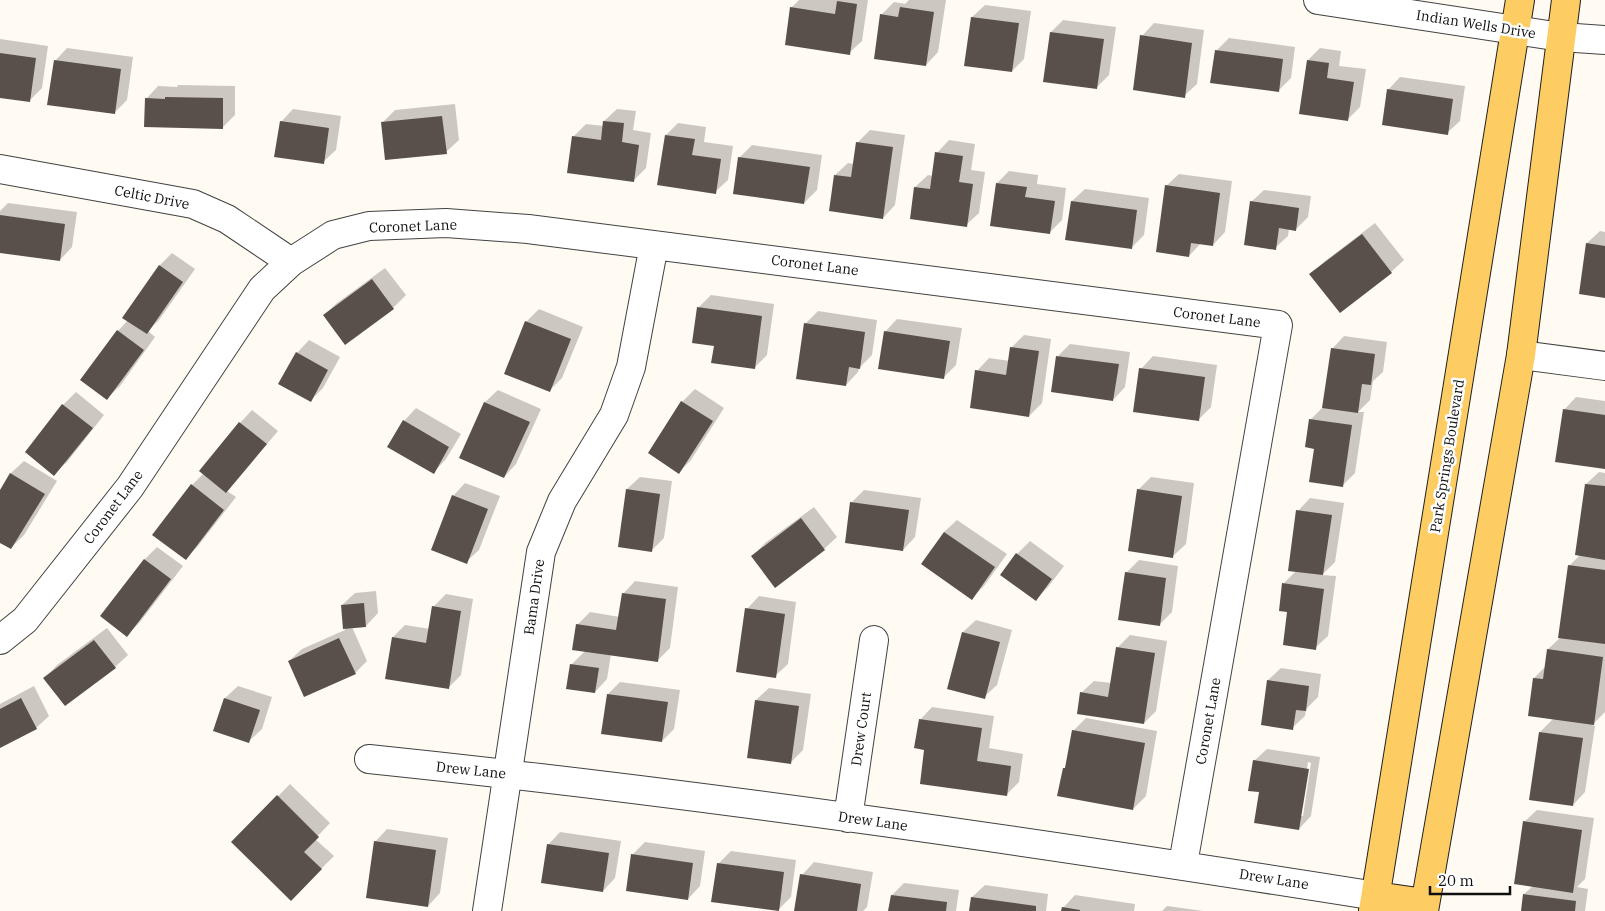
<svg xmlns="http://www.w3.org/2000/svg" width="1605" height="911" font-family="'IBM Plex Serif',serif">
  <style>
    .shadow { fill: #0003; fill-rule: evenodd }
    .building { fill: #594f4b }
    .lines { fill: none; stroke-linecap: round; stroke-linejoin: round }
    .minor-casing { stroke: #424242; stroke-width: 30 }
    .major-casing { stroke: #202020; stroke-width: 30 }
    .minor { stroke: #fff; stroke-width: 28 }
    .major { stroke: #fdcd64; stroke-width: 28 }
    .labels { text-anchor: middle; stroke-width: 5; stroke-linejoin: round; paint-order: stroke }
    .street-label { font-size: 14px; fill: #0f0f0f; stroke: #fff }
  </style>
  <rect width="100%" height="100%" fill="#fffbf2"/>
  <path class="shadow" d="M799 0H868L862 41 849 53 791 8Z
    M909 0H946L938 52 926 65 881 15 894 2 905 4Z
    M985 5 1031 11 1024 59 1012 71 965 65 972 17Z
    M1063 20 1116 27 1109 75 1096 88 1051 32Z
    M1154 23 1204 30 1197 84 1184 96 1142 36Z
    M1229 38 1295 47 1291 78 1278 91 1216 51Z
    M0 39 48 46 42 88 29 101 0 97Z
    M67 48 133 57 127 100 114 113 55 61Z
    M1320 48 1341 51 1339 66 1366 69 1360 107 1348 119 1308 60Z
    M1400 77 1465 86 1460 121 1447 133 1388 90Z
    M178 85 235 86V115L222 128 146 99 158 86 177 87Z
    M455 104 459 140 446 152 382 123 395 110Z
    M293 109 341 116 336 150 323 162 281 122Z
    M617 109 636 111 633 130 651 133 646 168 633 181 569 172 574 136 586 124 604 126V121Z
    M678 123 706 127 704 142 733 146 728 180 715 192 666 135Z
    M870 130 905 135 895 205 883 218 835 175 848 163 854 164 857 143Z
    M949 140 975 144 971 170 985 172 979 213 966 225 915 187 928 175 933 176 937 153Z
    M752 145 822 155 817 190 804 203 739 158Z
    M1009 171 1038 175 1037 184 1066 188 1062 220 1049 233 997 183Z
    M1179 174 1232 181 1225 232 1213 245 1201 243 1189 256 1166 186Z
    M1085 189 1149 198 1144 235 1131 248 1072 201Z
    M1264 190 1311 196 1308 217 1296 229 1289 228 1288 236 1275 248 1251 202Z
    M8 203 77 212 72 247 60 260 0 251V211Z
    M1375 223 1404 260 1391 272 1340 311 1311 274 1324 262Z
    M1600 231 1605 232V297L1587 243Z
    M172 253 195 269 159 320 148 331 155 337 120 386 107 398 118 331 128 320 160 265Z
    M385 268 406 295 393 308 345 343 324 315 337 303Z
    M711 295 774 304 767 355 754 368 715 345 698 308Z
    M539 309 583 327 562 378 549 391 526 322Z
    M818 311 877 320 872 355 859 368 858 372 846 385 805 324Z
    M897 319 962 328 956 365 944 377 885 332Z
    M1024 335 1051 339 1042 403 1029 416 977 371 989 358 1010 361 1011 348Z
    M1344 336 1387 342 1383 372 1373 381 1370 400 1358 412H1364L1355 473 1343 485 1315 448 1311 419 1323 407 1332 349Z
    M309 340 340 357 323 388 310 401 297 353Z
    M1070 344 1130 352 1125 387 1113 400 1058 356Z
    M1153 356 1217 365 1211 407 1198 420 1141 369Z
    M695 389 724 408 691 460 679 472 649 453 682 402Z
    M498 390 541 409 516 464 504 477 460 458 485 402Z
    M76 392 104 415 67 462 54 474 26 452 63 405Z
    M1576 397 1605 401V468L1564 410Z
    M416 408 461 434 446 459 434 472 404 421Z
    M252 410 278 431 227 491 236 497 198 546 186 558 192 485 204 473 201 471 240 423Z
    M24 461 57 481 24 535 11 548 0 541V492L11 473Z
    M1599 472 1605 473V712L1592 725 1595 726 1585 792 1573 805 1540 732 1554 718 1534 678 1546 666 1548 649 1561 637 1569 566 1580 555 1586 484Z
    M640 477 672 481 664 538 652 550 627 489Z
    M1151 477 1194 483 1186 544 1173 556 1138 490Z
    M465 483 500 496 479 550 466 562 453 496Z
    M864 490 921 498 915 537 903 550 852 502Z
    M1310 498 1344 503 1335 562 1322 575 1336 576 1328 636 1315 648 1284 583 1297 570 1298 511Z
    M814 507 837 537 824 549 776 586 753 556 765 543Z
    M957 520 1007 554 984 586 972 598 944 532Z
    M1030 541 1064 566 1048 587 1036 599 1002 574 1017 554Z
    M157 547 183 566 140 622 127 635 102 616 145 559Z
    M1139 560 1178 566 1172 612 1159 625 1126 573Z
    M635 581 678 587 670 648 657 661 611 654 607 679 595 692 571 665 585 651 577 625 590 612 620 617 623 594Z
    M376 591 378 613 366 626 352 627 367 661 355 673 289 661 302 649 345 630 342 605 355 593Z
    M446 594 473 599 461 675 449 687 393 637 405 625 430 629 433 607Z
    M759 596 796 602 788 664 775 676 747 609Z
    M976 620 1012 630 997 685 984 697 948 688 963 632Z
    M107 628 128 655 115 667 45 678 57 665Z
    M1130 635 1167 641 1156 711 1144 723 1081 693 1094 681 1112 683 1117 648Z
    M1281 668 1321 674 1318 697 1306 709 1305 716 1292 728 1268 680Z
    M620 682 680 690 674 729 662 741 608 694Z
    M34 686 49 716 36 728 0 747V704Z
    M238 686 272 697 262 729 249 741 215 730 225 698Z
    M769 688 811 694 803 750 791 762 748 756 756 700Z
    M932 707 994 716 989 748 1023 754 1019 782 1006 795 926 748 920 720Z
    M1086 718 1157 731 1146 796 1133 809 1064 769 1067 765 1073 731Z
    M1267 749 1320 757 1311 816 1299 829 1261 791 1254 761ZM1308 762 1311 763 1303 816H1300Z
    M290 784 330 823 315 839 334 856 291 899 233 842Z
    M1537 810 1594 818 1585 879 1577 887 1588 889 1585 911H1522L1524 894 1533 886 1524 822Z
    M387 829 448 838 440 893 428 906 375 842Z
    M560 832 621 841 615 878 603 891 548 845Z
    M645 842 705 851 700 886 688 899 632 855Z
    M731 851 796 860 791 897 778 910 718 864Z
    M814 862 873 872 867 907 863 911H803L802 875Z
    M904 883 959 890 956 911H890L892 895Z
    M985 885 1048 894 1046 911H970L972 897Z
    M1075 895 1135 904 1134 911H1062L1063 908Z
    M1167 906 1203 911H1162Z"/>
  <path class="building" d="M837 1 857 4 850 55 785 45 790 7 835 14Z
    M900 7 934 12 926 66 874 59 880 14 898 17Z
    M971 17 1019 23 1012 72 964 66Z
    M1050 32 1104 39 1097 89 1043 82Z
    M1140 35 1192 43 1185 98 1133 90Z
    M1215 50 1283 59 1279 92 1210 83Z
    M0 53 36 58 30 102 0 98Z
    M54 60 121 69 115 114 47 105Z
    M1307 60 1329 63 1327 78 1354 82 1348 121 1299 114Z
    M1387 89 1453 99 1448 135 1382 125Z
    M165 97 223 98V129L144 127 145 98 165 99Z
    M442 116 447 154 385 160 381 122Z
    M280 121 329 128 324 164 274 157Z
    M603 121 624 123 622 142 639 145 634 182 567 173 572 136 601 140Z
    M665 135 695 139 692 155 721 159 716 194 657 185Z
    M856 142 893 147 883 219 829 211 834 175 851 177Z
    M935 152 963 156 959 182 973 184 967 227 910 219 914 187 930 189Z
    M738 157 810 167 804 204 733 194Z
    M996 183 1027 187 1025 197 1055 201 1050 234 990 226Z
    M1165 185 1220 193 1213 246 1191 243 1189 257 1156 252Z
    M1071 201 1137 210 1132 249 1065 240Z
    M1250 201 1299 208 1296 231 1279 228 1276 250 1244 245Z
    M0 215 65 224 60 261 0 253Z
    M1362 234 1392 273 1340 313 1309 274Z
    M1586 243 1605 246V298L1579 294Z
    M159 265 183 282 147 334 122 318Z
    M372 279 394 309 345 345 323 315Z
    M697 307 762 316 755 369 711 363 714 346 692 343Z
    M525 321 571 339 550 392 504 374Z
    M804 323 865 332 860 369 849 367 846 386 796 379Z
    M117 330 144 350 107 400 80 380Z
    M884 331 950 341 944 379 878 369Z
    M1010 347 1039 351 1029 417 970 408 975 370 1006 375Z
    M1331 348 1375 354 1371 385 1362 384 1358 413 1322 408Z
    M296 352 328 370 311 402 278 384Z
    M1056 356 1119 364 1113 401 1051 392Z
    M1139 368 1205 377 1199 421 1133 412Z
    M681 401 713 421 679 474 648 453Z
    M484 402 530 422 504 478 459 458Z
    M62 404 93 428 54 476 25 452Z
    M1563 409 1605 415V469L1555 462Z
    M1309 419 1352 425 1343 487 1309 482 1314 449 1305 447Z
    M403 420 449 447 434 474 387 447Z
    M239 422 267 444 226 493 199 471Z
    M10 473 45 494 11 549 0 543V490Z
    M191 484 224 510 186 560 152 535Z
    M1585 484 1605 486V560L1575 555Z
    M626 489 660 494 652 552 618 547Z
    M1137 489 1182 496 1173 558 1128 551Z
    M452 495 488 509 467 564 431 550Z
    M850 502 909 510 903 551 845 543Z
    M1296 510 1332 515 1323 575 1288 571Z
    M801 518 825 550 775 588 751 556Z
    M944 532 995 567 972 600 921 564Z
    M1016 553 1052 579 1036 601 1000 575Z
    M144 559 171 579 127 637 100 616Z
    M1568 565 1605 570V644L1558 638Z
    M1125 572 1166 578 1160 626 1118 620Z
    M1282 583 1324 589 1316 650 1283 645 1287 612 1279 611Z
    M622 593 666 599 658 662 572 650 576 624 616 630Z
    M364 603 366 627 343 629 341 605Z
    M432 606 461 611 449 689 385 679 392 637 426 643Z
    M745 608 785 614 776 678 736 672Z
    M962 632 1000 642 985 699 947 689Z
    M339 638 356 674 304 697 288 661Z
    M94 640 116 668 65 706 43 678Z
    M1116 647 1155 653 1144 724 1077 714 1080 692 1108 697Z
    M1547 649 1603 657 1594 725 1528 716 1533 678 1543 679Z
    M570 664 599 668 595 693 566 689Z
    M1267 680 1309 686 1306 711 1296 710 1293 730 1261 725Z
    M607 694 668 702 662 742 601 734Z
    M21 698 37 729 0 748V709Z
    M224 698 260 710 249 743 213 731Z
    M755 700 799 706 791 764 747 758Z
    M919 719 982 728 977 761 1011 766 1007 796 920 784 924 750 914 748Z
    M1072 730 1145 743 1133 810 1057 796 1063 768H1065Z
    M1539 732 1583 738 1573 806 1529 800Z
    M1253 760 1309 769 1299 830 1254 823 1259 792 1248 791Z
    M277 795 319 837 304 852 322 869 291 901 231 842Z
    M1523 821 1582 830 1573 893 1514 884Z
    M374 841 436 850 428 907 366 898Z
    M547 844 609 853 603 892 541 883Z
    M631 854 693 863 688 900 626 891Z
    M717 863 784 872 779 911 711 902Z
    M800 874 861 884 857 911H794Z
    M1523 894 1576 901 1575 911H1521Z
    M891 895 947 902 946 911H888Z
    M971 897 1036 906V911H969Z
    M1062 907 1080 910V911H1061Z"/>
  <g class="lines">
    <g class="minor-casing">
      <path id="minor" d="M1318 0 1561 37 1605 40
        M0 169 193 204 227 219 291 262
        M1521 355 1605 366
        M0 640 25 620 130 487 262 289 291 262 333 235 369 226 446 223 528 229 1278 325 1183 864
        M369 759C706 794 1041 843 1376 896
        M848 818 874 640
        M487 911 541 552 562 501 614 415 631 367 654 245"/>
    </g>
    <g class="major-casing">
      <path id="major" d="M1376 896 1425 903
        M1373 911 1520 0
        M1424 911 1521 355 1566 0"/>
    </g>
    <use href="#minor" class="minor"/>
    <use href="#major" class="major"/>
  </g>
  <g class="labels">
    <g class="street-label">
      <text transform="translate(1476 24) rotate(9)" y="5">Indian Wells Drive</text>
      <text transform="translate(152 197) rotate(11)" y="5">Celtic Drive</text>
      <text transform="translate(413 226) rotate(-2)" y="5">Coronet Lane</text>
      <text transform="translate(815 265) rotate(7)" y="5">Coronet Lane</text>
      <text transform="translate(1217 317) rotate(7)" y="5">Coronet Lane</text>
      <text transform="translate(1447 456) rotate(-81)" y="5">Park Springs Boulevard</text>
      <text transform="translate(113 507) rotate(-53)" y="5">Coronet Lane</text>
      <text transform="translate(534 597) rotate(-82)" y="5">Bama Drive</text>
      <text transform="translate(1208 721) rotate(-80)" y="5">Coronet Lane</text>
      <text transform="translate(861 729) rotate(-82)" y="5">Drew Court</text>
      <text transform="translate(471 770) rotate(6)" y="5">Drew Lane</text>
      <text transform="translate(873 821) rotate(8)" y="5">Drew Lane</text>
      <text transform="translate(1274 879) rotate(9)" y="5">Drew Lane</text>
    </g>
  </g>
  <path d="M1430 886v8h80v-8" fill="none" stroke="#0f0f0f" stroke-width="2.5"/>
  <text x="1438" y="886" font-size="15" fill="#0f0f0f" stroke="#ffffff" stroke-width="4" paint-order="stroke">20 m</text>
</svg>
